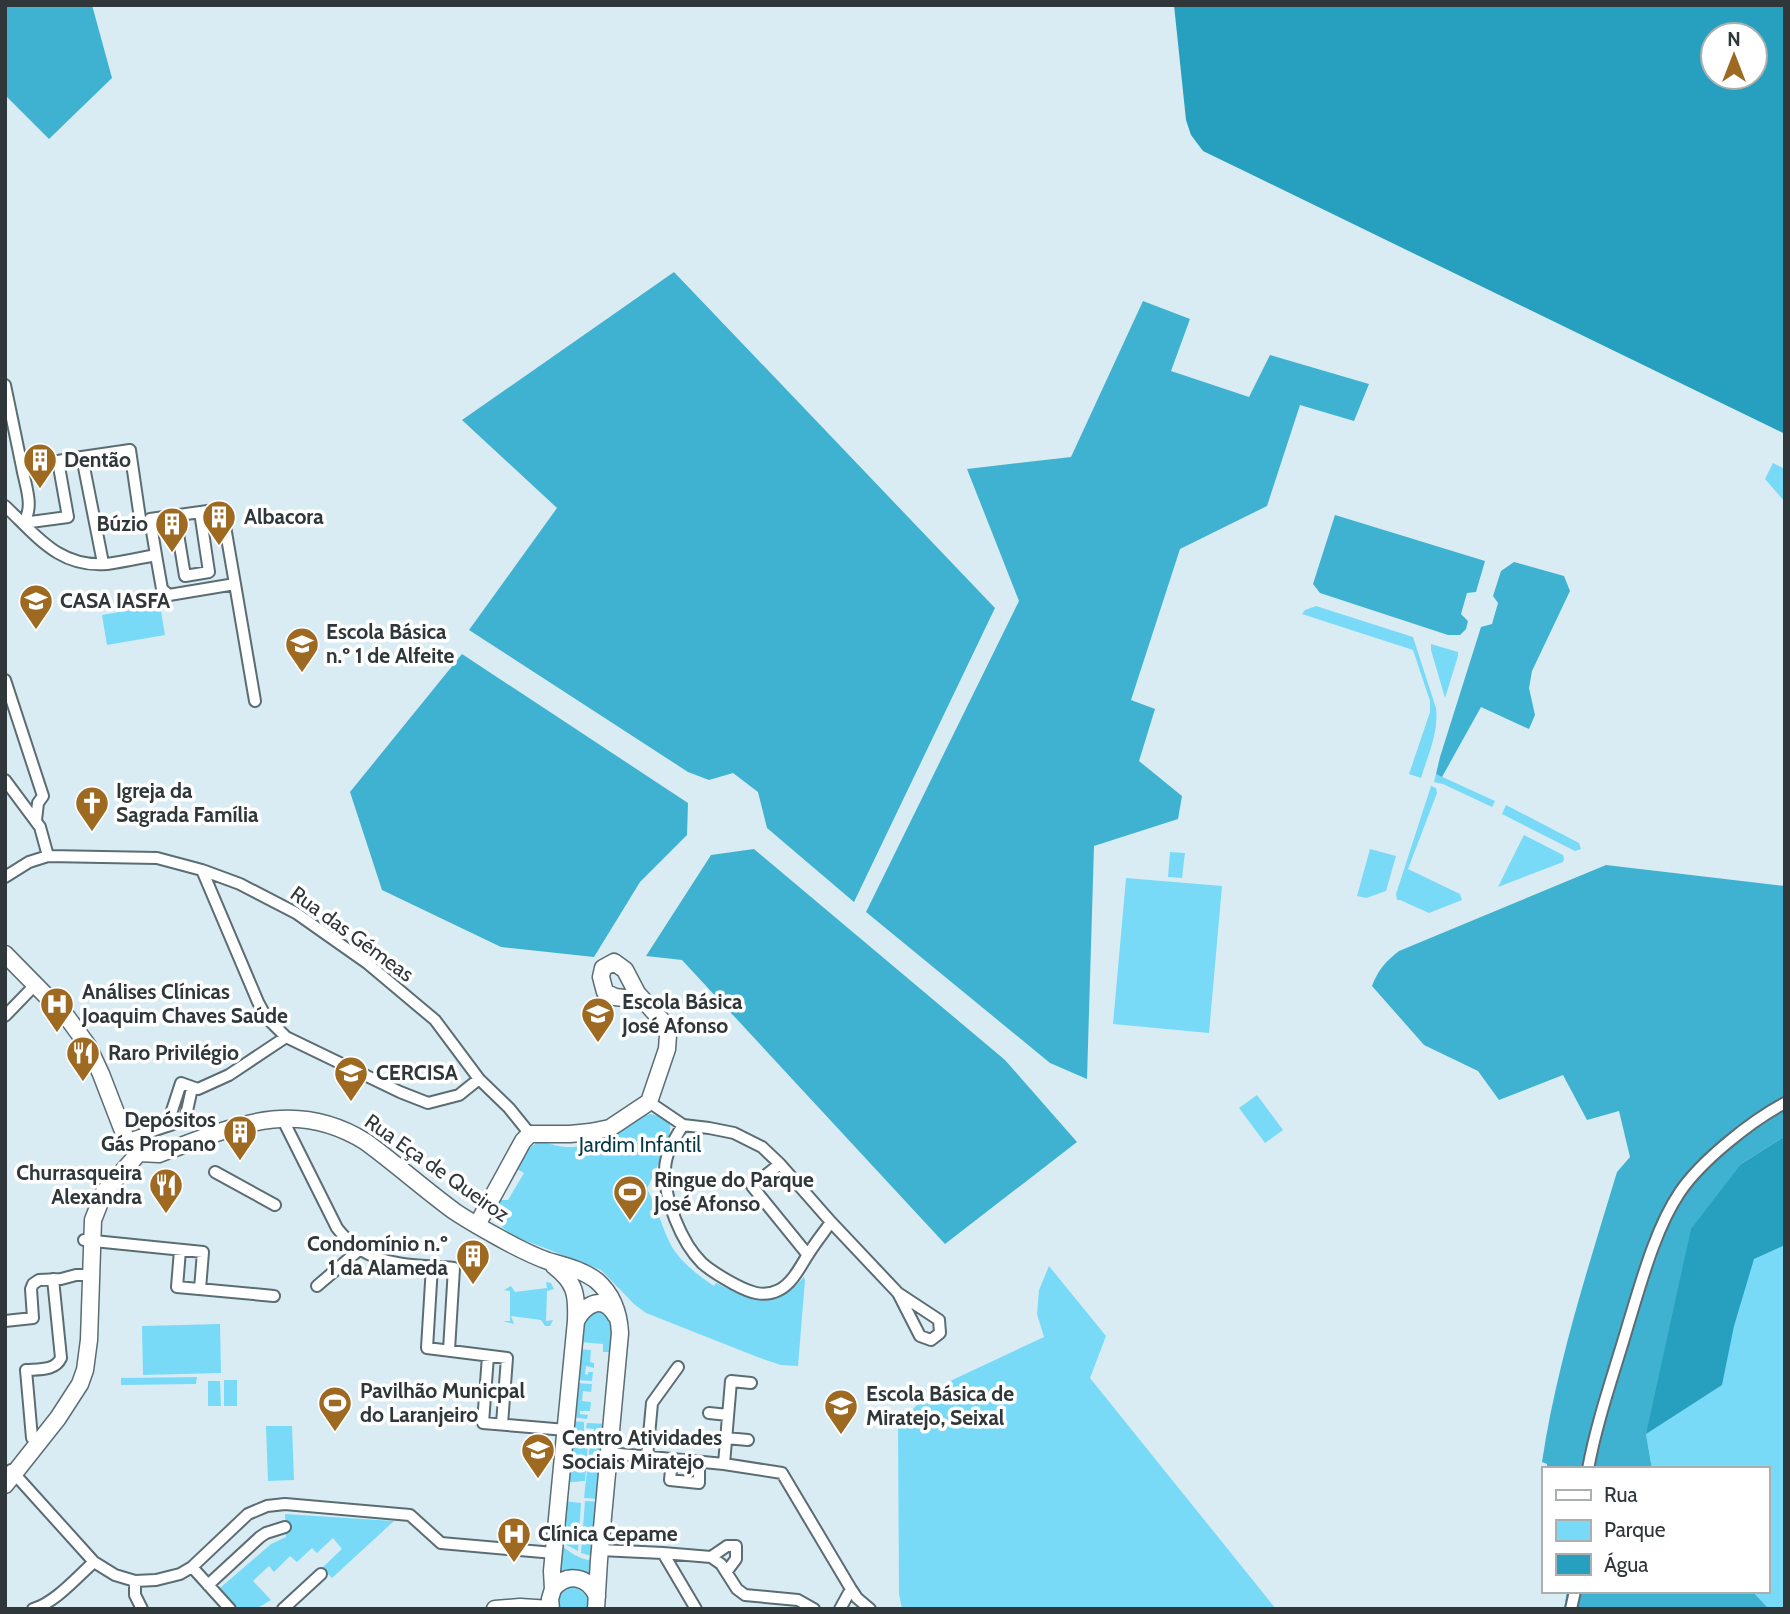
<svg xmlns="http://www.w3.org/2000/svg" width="1790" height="1614" font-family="Cabin,sans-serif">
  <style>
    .green { fill: #79daf8 }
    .forest { fill: #40b2d1 }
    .water { fill: #27a0bf; fill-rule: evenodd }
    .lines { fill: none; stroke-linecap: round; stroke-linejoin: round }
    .street-casing { stroke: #5b6d73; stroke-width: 14 }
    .secondary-casing { stroke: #5b6d73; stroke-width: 19 }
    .street { stroke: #fff; stroke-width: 10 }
    .secondary { stroke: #fff; stroke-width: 16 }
    .labels { text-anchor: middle; stroke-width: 7; stroke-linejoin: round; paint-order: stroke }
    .poi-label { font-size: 21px; font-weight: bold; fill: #2f373a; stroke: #fff; text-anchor: start }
    .street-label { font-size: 21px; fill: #2f373a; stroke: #fff }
    .park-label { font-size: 21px; fill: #033845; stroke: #fff }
  </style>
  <rect width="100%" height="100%" fill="#d9ecf3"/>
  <path class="green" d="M1773 463 1785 469V502L1765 479Z
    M160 605 165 635 107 645 102 615Z
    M1316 606 1413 637 1436 708C1439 732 1428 755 1421 778L1409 774 1430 712V701L1413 650 1302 614 1305 610Z
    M1431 644 1458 652V656L1445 698 1431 650Z
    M1436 774 1495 801 1492 807 1443 784 1434 782Z
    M1431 786 1436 788 1437 793 1408 869 1460 894 1462 900 1429 913 1400 900H1397L1396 894Z
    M1506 805 1579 843 1581 849 1575 851 1502 814Z
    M1524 835 1563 855 1564 859 1563 862 1498 887Z
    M1370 849 1396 856 1386 891 1366 898 1357 896Z
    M1170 852 1185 853 1182 878 1168 877Z
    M1126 878 1222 886 1209 1033 1113 1024Z
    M1257 1095 1283 1130 1265 1143 1239 1108Z
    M651 1114C658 1116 667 1117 670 1125 673 1135 652 1178 647 1189 658 1208 662 1229 672 1247 681 1262 700 1277 714 1286L716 1283C754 1301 771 1313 804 1277L805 1280 798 1366 781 1365 760 1358 646 1313 634 1304 601 1270 511 1235 495 1220V1210L499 1200H508L524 1173 517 1169C523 1160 527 1147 537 1143 545 1141 552 1145 559 1146 567 1148 579 1147 587 1145 611 1140 627 1118 651 1114Z
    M1785 1136V1609H1769L1752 1591H1767V1469H1652L1646 1434Z
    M1049 1266 1106 1336 1090 1378 1276 1609H902L899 1594 898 1423 935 1388 1044 1337 1037 1314 1039 1290Z
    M546 1282 551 1283 554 1289 547 1291 546 1321 553 1320 550 1326H545L541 1320 511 1316 514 1324 503 1321H510V1291L504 1290 511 1286 515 1292 547 1288Z
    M593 1308 611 1311 614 1352H603V1344L579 1342 580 1329Z
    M220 1324 221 1373 143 1375 142 1326Z
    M578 1349 591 1350 590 1362 594 1363V1368L586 1366 585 1374 588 1375V1372H593L592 1381 574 1380Z
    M197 1377 196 1384 121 1385V1378Z
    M224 1380H237V1406H224Z
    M208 1381H220L221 1406H208Z
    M574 1383 592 1384 591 1392 583 1391 582 1401 591 1402 590 1411H580V1414L588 1415 587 1419 571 1417Z
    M571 1421 584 1422V1431H580L578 1443 588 1444 585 1481C577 1481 572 1483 565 1482Z
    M587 1423 607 1424 599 1499 584 1498 590 1444H593L594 1429 586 1428Z
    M266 1426H292L294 1480 268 1481Z
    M564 1501 581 1503 578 1551 561 1542Z
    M585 1501 600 1502 595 1557 581 1553Z
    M285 1514 394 1521 332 1578 322 1568 342 1549 333 1538 317 1553 312 1548 297 1562 290 1556 274 1572 269 1566 253 1581 271 1600 256 1609H236L220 1588 271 1544 286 1537Z
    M559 1544C570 1552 581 1561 594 1560L592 1573 589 1575 559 1573Z
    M571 1582 589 1593V1609H555L554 1596Z"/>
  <path class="forest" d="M5 5H92L112 78 49 139 5 95Z
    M674 272 995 608 854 902 767 828 758 792 733 773 709 780 688 772 469 630 557 508 462 420Z
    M1143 301 1190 319 1171 371 1249 397 1270 355 1369 384 1354 421 1300 405 1267 506 1180 549 1131 700 1155 709 1139 761 1182 796 1178 819 1094 846 1087 1079 1050 1063 866 912 1019 601 967 469 1071 457Z
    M1335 515 1485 561 1476 592 1467 593 1461 614 1468 621 1466 629 1460 635H1448L1320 593 1313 584Z
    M1514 562 1564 576 1570 591 1532 671 1529 688 1535 715 1529 729 1481 707 1442 777 1436 774 1440 757 1481 627 1492 624 1498 603 1493 596 1501 571Z
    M462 654 688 803 687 835 640 882 594 957 501 947 382 890 350 792Z
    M754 849 1005 1060 1077 1142 945 1244 682 960 646 956 711 855Z
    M1606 865 1785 886V1136L1741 1164 1646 1434 1652 1469H1547V1464L1542 1462C1557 1363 1588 1268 1617 1172L1630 1157 1619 1111 1587 1120 1563 1075 1499 1100 1478 1071 1424 1045 1372 986C1378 970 1386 961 1399 951Z
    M1567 1591H1752L1769 1609H1564Z"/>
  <path class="water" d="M1174 5H1785V434L1203 151 1191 135 1186 120ZM1713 35H1755V77H1713Z
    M1785 1136V1245L1754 1259 1734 1326 1722 1385 1646 1434 1691 1229 1741 1164Z"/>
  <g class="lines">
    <g class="street-casing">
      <path id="street" d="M5 385 22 467
        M82 457 130 450 141 525
        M5 506C37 536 59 568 107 564 123 562 140 558 156 555L162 589 169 595 235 584 255 701
        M175 516 185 576 209 572 200 512
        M23 523C35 507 25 485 22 467L82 457 103 563
        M23 523 68 517 58 461
        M156 555 150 519 222 509 235 584
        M5 680 43 796 38 803 36 820
        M5 780 40 827 48 856
        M202 870 258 1002 266 1017 286 1037 400 1092 428 1103 459 1095 479 1079
        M5 877 29 862 48 856 157 858 202 870 240 884 296 913 367 963 435 1020 479 1079 509 1108 530 1134
        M5 1016 35 985
        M649 1102 683 1125 709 1128 734 1133 762 1147 780 1164 831 1222 898 1293 939 1320 940 1333 931 1340 920 1336 898 1293
        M282 1118 337 1228C368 1268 408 1264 454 1268L449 1350
        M683 1125C675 1138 665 1154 665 1170 664 1199 681 1242 702 1263 711 1271 723 1278 734 1284 749 1292 763 1298 779 1290 793 1283 801 1265 809 1253 816 1242 824 1232 831 1222
        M167 1126 181 1083 198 1089 229 1075 286 1037
        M125 1140 185 1120 192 1088
        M780 1164 752 1186 808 1255
        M215 1172 275 1205
        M84 1240 203 1252 200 1289
        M180 1250 177 1287 274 1296
        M432 1266 427 1348 507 1358 502 1424
        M317 1286 359 1250
        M5 1321 33 1318 31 1289 33 1284 39 1280 61 1279 76 1275H91
        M488 1356 483 1423 566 1430
        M709 1413 728 1415
        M32 1438 26 1370C39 1369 55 1371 61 1358L53 1279
        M726 1438 748 1440
        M609 1453 724 1464 782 1473 851 1589 840 1609
        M647 1457 652 1403 678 1367
        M672 1460 670 1480 699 1483V1462
        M724 1464 731 1381 751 1383
        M1588 1469C1597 1420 1614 1373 1628 1325 1641 1283 1655 1229 1680 1192 1701 1161 1752 1120 1785 1103
        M11 1470 94 1562 115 1575 135 1581 156 1580 180 1574 192 1567 248 1514 267 1506 285 1504 410 1515 441 1543 554 1553
        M600 1550 663 1553 696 1609
        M663 1553 711 1557 721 1564 737 1589 745 1595 798 1600 814 1609
        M711 1557 727 1546H736V1559L727 1571
        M192 1567 230 1609
        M135 1581V1595L142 1609
        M208 1585 260 1537 266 1533 285 1527
        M851 1589 857 1598 870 1609
        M33 1609C55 1603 77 1577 94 1562
        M283 1609 321 1574
        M1571 1609 1575 1591"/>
    </g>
    <g class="secondary-casing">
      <path id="secondary" d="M5 954 67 1017 88 1046 101 1074 128 1144 139 1153 159 1154C231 1128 293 1096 366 1142 396 1164 424 1189 454 1211 470 1222 487 1231 505 1241 518 1248 534 1256 548 1261 565 1266 583 1270 597 1281 613 1295 619 1314 620 1333L599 1560 596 1609
        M477 1225 523 1141 530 1134H570L590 1132 610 1128 649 1102 667 1049 668 1035 665 1024 637 993 625 970 614 962 603 968 601 977 605 992 615 997 643 1000
        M576 1321C586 1303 604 1294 616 1316
        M5 1485 58 1418 80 1384 85 1370 89 1340 93 1220 104 1192 139 1153
        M553 1589C567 1572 588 1576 597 1596
        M495 1609 520 1607 551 1609
        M551 1609 550 1599 553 1589 552 1571 576 1321C577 1295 576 1283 554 1266"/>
    </g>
    <use href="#street" class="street"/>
    <use href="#secondary" class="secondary"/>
  </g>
  <defs>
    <g id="building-pin" transform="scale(1.75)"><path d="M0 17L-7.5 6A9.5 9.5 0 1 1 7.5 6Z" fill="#9e6921" stroke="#fff"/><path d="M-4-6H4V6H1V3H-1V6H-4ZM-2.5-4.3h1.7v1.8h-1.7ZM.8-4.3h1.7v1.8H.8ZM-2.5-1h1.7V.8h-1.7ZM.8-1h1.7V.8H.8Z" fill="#fff"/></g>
    <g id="school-pin" transform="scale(1.75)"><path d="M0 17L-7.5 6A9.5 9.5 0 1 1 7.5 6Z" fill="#9e6921" stroke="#fff"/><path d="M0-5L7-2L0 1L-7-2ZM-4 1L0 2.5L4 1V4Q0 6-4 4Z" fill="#fff"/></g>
    <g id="church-pin" transform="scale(1.75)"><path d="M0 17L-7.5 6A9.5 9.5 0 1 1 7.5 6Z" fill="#9e6921" stroke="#fff"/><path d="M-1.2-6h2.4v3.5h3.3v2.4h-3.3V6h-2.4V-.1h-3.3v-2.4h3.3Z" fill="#fff"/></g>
    <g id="hospital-pin" transform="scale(1.75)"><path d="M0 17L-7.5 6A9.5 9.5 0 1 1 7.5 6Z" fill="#9e6921" stroke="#fff"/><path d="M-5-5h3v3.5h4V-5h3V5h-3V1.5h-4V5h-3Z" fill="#fff"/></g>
    <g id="restaurant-pin" transform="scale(1.75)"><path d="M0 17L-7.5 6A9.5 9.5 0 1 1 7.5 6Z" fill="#9e6921" stroke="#fff"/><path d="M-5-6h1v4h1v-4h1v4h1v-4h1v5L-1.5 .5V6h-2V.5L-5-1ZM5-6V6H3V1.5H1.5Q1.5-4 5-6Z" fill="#fff"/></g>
    <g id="stadium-pin" transform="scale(1.75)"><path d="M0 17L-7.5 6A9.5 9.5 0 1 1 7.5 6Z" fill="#9e6921" stroke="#fff"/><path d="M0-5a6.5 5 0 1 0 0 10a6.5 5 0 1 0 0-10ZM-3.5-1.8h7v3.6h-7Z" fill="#fff"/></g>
  </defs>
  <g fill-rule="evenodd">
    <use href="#building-pin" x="40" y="460"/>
    <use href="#building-pin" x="219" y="517"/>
    <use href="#building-pin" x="172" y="524"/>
    <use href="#school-pin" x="36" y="601"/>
    <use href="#school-pin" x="302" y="644"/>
    <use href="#church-pin" x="92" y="803"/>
    <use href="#hospital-pin" x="57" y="1004"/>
    <use href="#school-pin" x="598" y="1014"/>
    <use href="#restaurant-pin" x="83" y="1053"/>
    <use href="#school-pin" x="351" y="1073"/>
    <use href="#building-pin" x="240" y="1132"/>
    <use href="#restaurant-pin" x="166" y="1185"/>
    <use href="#stadium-pin" x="630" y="1192"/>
    <use href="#building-pin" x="473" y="1256"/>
    <use href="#stadium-pin" x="335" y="1403"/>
    <use href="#school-pin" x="841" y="1406"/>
    <use href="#school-pin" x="538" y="1450"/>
    <use href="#hospital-pin" x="514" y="1534"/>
  </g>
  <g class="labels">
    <g class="poi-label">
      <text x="64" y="467">Dentão</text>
      <text x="244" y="524">Albacora</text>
      <text x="148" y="531" text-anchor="end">Búzio</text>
      <text x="60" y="608">CASA IASFA</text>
      <text x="326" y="639">Escola Básica<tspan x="326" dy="24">n.º 1 de Alfeite</tspan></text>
      <text x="116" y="798">Igreja da<tspan x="116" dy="24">Sagrada Família</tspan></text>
      <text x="82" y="999">Análises Clínicas<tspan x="82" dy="24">Joaquim Chaves Saúde</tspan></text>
      <text x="622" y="1009">Escola Básica<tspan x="622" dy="24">José Afonso</tspan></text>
      <text x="108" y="1060">Raro Privilégio</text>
      <text x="376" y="1080">CERCISA</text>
      <text x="216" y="1127" text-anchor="end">Depósitos<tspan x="216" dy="24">Gás Propano</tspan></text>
      <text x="142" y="1180" text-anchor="end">Churrasqueira<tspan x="142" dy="24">Alexandra</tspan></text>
      <text x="654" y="1187">Ringue do Parque<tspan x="654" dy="24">José Afonso</tspan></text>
      <text x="448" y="1251" text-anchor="end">Condomínio n.º<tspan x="448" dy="24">1 da Alameda</tspan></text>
      <text x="360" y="1398">Pavilhão Municpal<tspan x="360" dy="24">do Laranjeiro</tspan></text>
      <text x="866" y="1401">Escola Básica de<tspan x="866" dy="24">Miratejo, Seixal</tspan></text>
      <text x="562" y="1445">Centro Atividades<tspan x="562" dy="24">Sociais Miratejo</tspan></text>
      <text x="538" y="1541">Clínica Cepame</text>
    </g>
    <g class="street-label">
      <text transform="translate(352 934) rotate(36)" y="7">Rua das Gémeas</text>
      <text transform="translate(437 1168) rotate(35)" y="7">Rua Eça de Queiroz</text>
    </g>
    <g class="park-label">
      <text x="640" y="1152">Jardim Infantil</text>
    </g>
  </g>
  <rect width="1790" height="1614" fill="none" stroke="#2f373a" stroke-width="14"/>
  <rect x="1542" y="1467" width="228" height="126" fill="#ffffff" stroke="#acafb0" stroke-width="2"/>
  <rect x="1556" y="1490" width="35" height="10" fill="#ffffff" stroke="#acafb0" stroke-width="2"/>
  <text x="1604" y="1502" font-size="21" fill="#2f373a">Rua</text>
  <rect x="1556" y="1520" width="35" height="21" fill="#79daf8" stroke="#acafb0" stroke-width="2"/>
  <text x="1604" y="1537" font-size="21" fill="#2f373a">Parque</text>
  <rect x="1556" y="1554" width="35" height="21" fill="#27a0bf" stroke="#acafb0" stroke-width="2"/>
  <text x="1604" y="1572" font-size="21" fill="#2f373a">Água</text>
  <g transform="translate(1734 56)"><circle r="33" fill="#ffffff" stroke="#acafb0" stroke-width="2"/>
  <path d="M0-5L12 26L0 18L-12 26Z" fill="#9e6921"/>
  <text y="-10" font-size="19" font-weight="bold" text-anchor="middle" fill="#2f373a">N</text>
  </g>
</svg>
